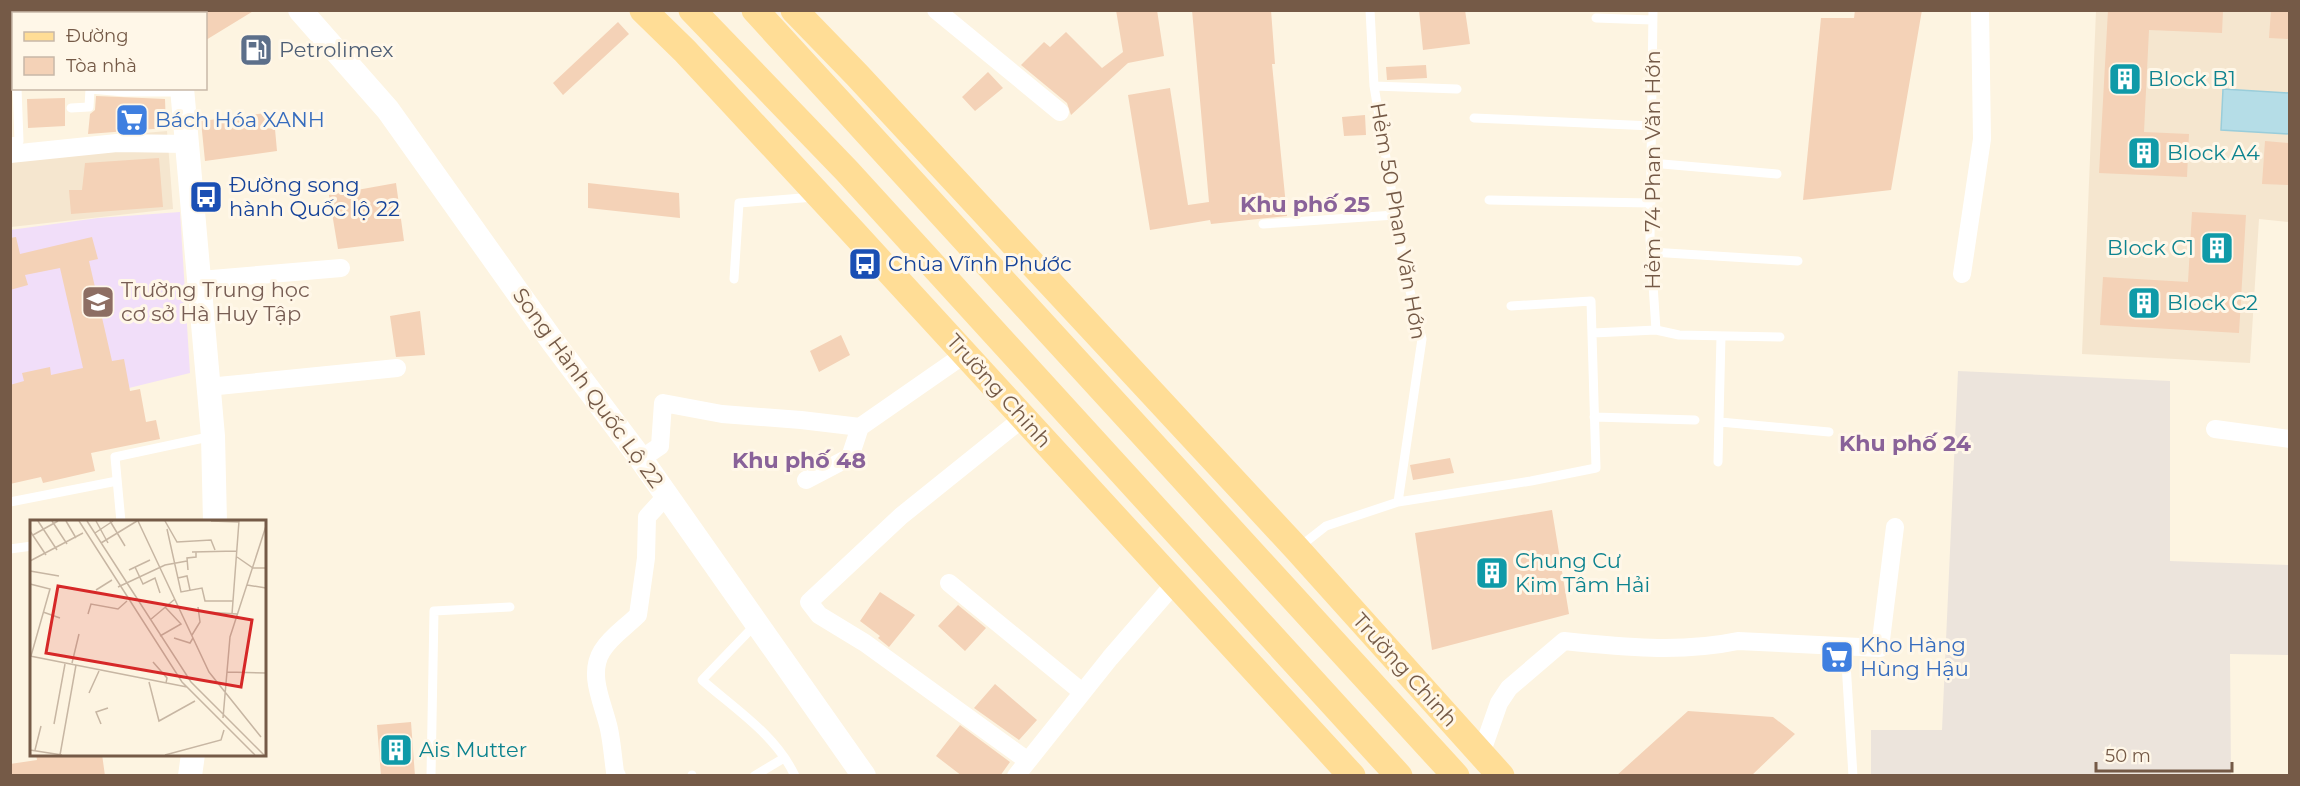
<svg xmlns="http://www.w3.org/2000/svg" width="2300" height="786" font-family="Montserrat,sans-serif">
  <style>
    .residential { fill: #f5e6cf }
    .industrial { fill: #ece4dc }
    .education { fill: #f1def9 }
    .water { fill: #b5dde7; stroke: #9acdda; stroke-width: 1.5 }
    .building { fill: #f4d2b7 }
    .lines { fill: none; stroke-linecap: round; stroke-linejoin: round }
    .lane { stroke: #fff; stroke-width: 9 }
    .street { stroke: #fff; stroke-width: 18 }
    .secondary { stroke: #fff; stroke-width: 24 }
    .primary { stroke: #ffdd96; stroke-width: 27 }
    .labels { text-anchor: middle; stroke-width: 6; stroke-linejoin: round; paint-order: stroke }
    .service-label { font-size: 21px; fill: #4e5e75; stroke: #fff7e8; text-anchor: start }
    .culture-label { font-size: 21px; fill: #0d838f; stroke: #fff7e8; text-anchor: start }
    .shop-label { font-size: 21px; fill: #366cbe; stroke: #fff7e8; text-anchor: start }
    .street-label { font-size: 21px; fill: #755a47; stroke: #fff7e8 }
    .transit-label { font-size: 21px; fill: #164399; stroke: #fff7e8; text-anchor: start }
    .education-label { font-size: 21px; fill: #785e54; stroke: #fff7e8; text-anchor: start }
    .neighbourhood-label { font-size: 22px; font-weight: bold; fill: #896299; stroke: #fff7e8 }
    .inset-road { fill: none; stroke: #c7b6a3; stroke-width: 1.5 }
    .view { fill: #d62828; fill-opacity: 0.15; stroke: #d62828; stroke-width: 3 }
    .inset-edge { fill: none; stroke: #755a47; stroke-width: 3 }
  </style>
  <rect width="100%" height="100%" fill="#fdf4e1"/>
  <path class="residential" d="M2096 11H2289V222L2259 219 2250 363 2082 354Z
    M167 131 173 209 11 227V145Z"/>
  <path class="industrial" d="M1958 371 2170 381V561L2289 565V655L2230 654 2231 775H1871V730H1942Z"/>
  <path class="education" d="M180 212 190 373 11 417 10 230 98 218Z"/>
  <path class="water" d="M2223 89 2289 93V134L2221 130Z"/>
  <path class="building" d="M206 10H255L206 40Z
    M1116 10H1157L1164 56 1128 63 1071 115 1067 103 1021 65 1044 42 1050 47 1066 32 1102 68 1123 52Z
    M1192 10H1271L1275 64H1272L1287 216 1211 224 1210 220 1150 230 1128 95 1170 88 1188 205 1209 202Z
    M1419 10H1465L1470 44 1423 50Z
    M1855 10H1922L1891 190 1803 200 1821 18H1854Z
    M2108 10H2223L2222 33 2149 30 2144 132 2189 134 2187 177 2099 173Z
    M2271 10H2289V39L2269 38Z
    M618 22 629 34 563 95 553 83Z
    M1426 65 1427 78 1387 80 1386 67Z
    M988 72 1003 88 975 111 962 97Z
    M96 96 165 99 166 128 88 134 90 114 95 110Z
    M65 98V126L28 128 27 99Z
    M266 113V128L275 129 277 151 205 161 201 121Z
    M1365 115 1366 135 1344 136 1342 117Z
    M2265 141 2289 143V185L2262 184Z
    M159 158 163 207 71 214 69 190H82L85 163Z
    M396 183 404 241 338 249 329 195Z
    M588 183 679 193 680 218 588 208Z
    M2192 212 2246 215 2239 333 2100 325 2103 277 2188 282Z
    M16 237 20 254 92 237 98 259 89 261 112 361 124 359 130 391 140 389 146 422 156 420 160 439 91 453 95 471 43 483 41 477 10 484V385L24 381 22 373 50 367 51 375 83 368 60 268 25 275 28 285 10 290V238Z
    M420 311 425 355 396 357 390 316Z
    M841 335 850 355 819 372 810 351Z
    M1450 458 1454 473 1413 480 1410 465Z
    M1552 510 1569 614 1432 650 1415 533Z
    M880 592 915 615 889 647 878 638 880 636 860 621Z
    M958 605 986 628 965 651 938 626Z
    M995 684 1037 720 1019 740 974 708Z
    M1688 711 1773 717 1795 734 1751 776H1616Z
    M411 722 415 776H381L377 725Z
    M960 725 1010 762 1000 776H962L936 756Z
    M36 754H102L105 776H10V764L37 760Z"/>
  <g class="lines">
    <path class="lane" d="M1370 10 1374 86 1405 271 1422 339 1398 502
      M1653 10 1650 239 1656 330
      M1596 18 1652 20
      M1374 86 1457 89
      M71 108 89 107 90 89 124 92H180
      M1474 118 1652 126
      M10 142 19 141 17 88
      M1651 163 1777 174
      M1489 200 1651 203
      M1263 224 1395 215
      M1651 252 1798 261
      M734 279 739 203 814 197
      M1593 333 1656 330 1679 335 1780 337
      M1594 417 1695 420
      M1720 422 1829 432
      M1718 462 1721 336
      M10 502 117 481
      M121 522 115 457 213 436
      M1298 548 1326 526 1398 502 1531 481 1596 468 1591 301 1511 306
      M10 549 32 546
      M755 625 702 680C735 709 776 735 795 776
      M1845 647 1853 776
      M692 775V776
      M431 776 434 611 510 607
      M754 776 784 758"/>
    <path class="street" d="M936 10 1060 112
      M10 154 117 143 188 144
      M1962 274 1982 139 1980 10
      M200 280 341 268
      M208 387 397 368
      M1023 418 901 516 809 602 819 615 865 643 1028 761
      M2215 429 2290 439
      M641 459 660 446 663 403 722 414 801 420 860 427
      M806 480 850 457 860 427 965 354
      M949 583 1082 692
      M1481 754 1499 703 1509 688 1564 641C1622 647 1681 653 1738 641L1880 648 1895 527
      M617 776 615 772C613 758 612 743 609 729 604 705 587 675 602 651 611 636 626 627 638 615L646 558 647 517 667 495
      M1016 776 1110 658 1175 583"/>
    <path class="secondary" d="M175 10 176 14
      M300 10 388 110 553 342 641 459 864 776
      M182 88 213 436 215 522
      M190 776 193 754"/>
    <path class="primary" d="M643 10 685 51 853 232 1352 776
      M692 10 847 171 1399 776
      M755 10 1456 776
      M794 10 857 75 1297 549 1501 776"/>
  </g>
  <defs>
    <g id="fuel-square" transform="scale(1.725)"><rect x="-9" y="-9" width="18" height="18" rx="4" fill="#5c6f8a" stroke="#fff7e8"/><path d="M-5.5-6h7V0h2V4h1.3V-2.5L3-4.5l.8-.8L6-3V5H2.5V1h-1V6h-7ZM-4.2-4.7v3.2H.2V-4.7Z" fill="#fff"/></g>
    <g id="building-square" transform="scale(1.725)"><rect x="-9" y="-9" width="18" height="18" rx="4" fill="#0f9aa8" stroke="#fff7e8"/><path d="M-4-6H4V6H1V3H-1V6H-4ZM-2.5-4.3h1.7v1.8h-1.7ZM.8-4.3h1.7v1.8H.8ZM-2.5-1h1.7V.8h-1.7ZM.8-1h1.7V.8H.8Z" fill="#fff"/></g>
    <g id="supermarket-square" transform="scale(1.725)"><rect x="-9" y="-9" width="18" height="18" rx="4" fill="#3f7fe0" stroke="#fff7e8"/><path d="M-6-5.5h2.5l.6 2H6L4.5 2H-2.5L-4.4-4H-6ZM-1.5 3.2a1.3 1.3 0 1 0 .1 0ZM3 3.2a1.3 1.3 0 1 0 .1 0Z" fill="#fff"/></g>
    <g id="bus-square" transform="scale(1.725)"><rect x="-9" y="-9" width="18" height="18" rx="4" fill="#1a4fb4" stroke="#fff7e8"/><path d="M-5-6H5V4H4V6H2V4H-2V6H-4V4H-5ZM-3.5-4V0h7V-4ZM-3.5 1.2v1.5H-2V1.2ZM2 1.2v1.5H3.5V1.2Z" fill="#fff"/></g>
    <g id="school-square" transform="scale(1.725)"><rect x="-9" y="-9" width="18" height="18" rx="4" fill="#8d6e63" stroke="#fff7e8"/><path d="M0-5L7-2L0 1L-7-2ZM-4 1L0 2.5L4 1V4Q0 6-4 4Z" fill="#fff"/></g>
  </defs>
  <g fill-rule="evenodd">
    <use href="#fuel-square" x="256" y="50"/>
    <use href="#building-square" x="2125" y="79"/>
    <use href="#supermarket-square" x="132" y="120"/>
    <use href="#building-square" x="2144" y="153"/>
    <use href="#bus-square" x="206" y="197"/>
    <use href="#building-square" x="2217" y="248"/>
    <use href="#bus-square" x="865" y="264"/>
    <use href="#school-square" x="98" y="302"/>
    <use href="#building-square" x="2144" y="303"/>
    <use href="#building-square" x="1492" y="573"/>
    <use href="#supermarket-square" x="1837" y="657"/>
    <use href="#building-square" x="396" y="750"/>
  </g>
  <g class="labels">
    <g class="service-label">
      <text x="279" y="57">Petrolimex</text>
    </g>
    <g class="culture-label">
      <text x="2148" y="86">Block B1</text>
      <text x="2167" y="160">Block A4</text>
      <text x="2194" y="255" text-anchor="end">Block C1</text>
      <text x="2167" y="310">Block C2</text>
      <text x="1515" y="568">Chung Cư<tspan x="1515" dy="24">Kim Tâm Hải</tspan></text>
      <text x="419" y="757">Ais Mutter</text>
    </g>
    <g class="shop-label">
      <text x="155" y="127">Bách Hóa XANH</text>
      <text x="1860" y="652">Kho Hàng<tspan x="1860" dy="24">Hùng Hậu</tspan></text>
    </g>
    <g class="street-label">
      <text transform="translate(1653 170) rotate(-90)" y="7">Hẻm 74 Phan Văn Hớn</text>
      <text transform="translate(1398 221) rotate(80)" y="7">Hẻm 50 Phan Văn Hớn</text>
      <text transform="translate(588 388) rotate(54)" y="7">Song Hành Quốc Lộ 22</text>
      <text transform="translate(999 391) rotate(48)" y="7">Trường Chinh</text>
      <text transform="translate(1405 670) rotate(48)" y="7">Trường Chinh</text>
    </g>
    <g class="transit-label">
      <text x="229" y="192">Đường song<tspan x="229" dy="24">hành Quốc lộ 22</tspan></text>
      <text x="888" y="271">Chùa Vĩnh Phước</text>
    </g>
    <g class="education-label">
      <text x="121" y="297">Trường Trung học<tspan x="121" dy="24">cơ sở Hà Huy Tập</tspan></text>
    </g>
    <g class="neighbourhood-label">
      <text x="1305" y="212">Khu phố 25</text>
      <text x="1905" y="451">Khu phố 24</text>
      <text x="799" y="468">Khu phố 48</text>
    </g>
  </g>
  <g transform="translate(30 520)">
    <rect width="236" height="236" fill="#fdf4e1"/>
    <path class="inset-road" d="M8 1 27 30M22 1 37 24M36 1 46 18M49 1 152 162 225 235M57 1 161 162 234 235M66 1 78 23M80 1 95 26M108 1 179 152 231 217M135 1 147 22 181 20 185 30M181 1 209 2M137 9 151 72 172 68 175 81H203M0 11 16 35M65 13 83 1M3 15 28 1M71 23 107 1M162 32 207 31M207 37 223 48H236M0 41 53 13M105 47 113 64 125 58 130 73M99 50 120 40M158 50 157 38 166 37V32M0 51 29 56M148 58 157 56 160 70M0 64 20 69 1 136M217 65 236 68M88 67 135 45 157 41M66 70 82 60M13 92 30 98M175 92 207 94M58 94 61 84 88 89 97 81M202 94 209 1M120 100 145 79M162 115 170 102 168 87M130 116 151 104 135 87M144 118 160 123 163 118M0 136 157 167M123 142 137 158 136 163M42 143 49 114M197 152 236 153M119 162 129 201 165 181M59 173 69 151M193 198 200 117 236 6M24 204 35 144M71 204 66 192 78 188M0 230 32 235M5 230 11 206M30 235 46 145M135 235 191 220 194 210"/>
    <path class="view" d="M28 66 222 100 211 167 16 133Z"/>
    <rect width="236" height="236" class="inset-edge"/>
  </g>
  <rect width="2300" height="786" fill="none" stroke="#755a47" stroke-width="24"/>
  <rect x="12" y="12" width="195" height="78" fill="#fff7e8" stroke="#c8b8a8" stroke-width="1.5"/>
  <rect x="24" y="32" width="30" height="9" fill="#ffdd96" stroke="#c8b8a8" stroke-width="1.5"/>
  <text x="66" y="42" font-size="18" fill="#755a47">Đường</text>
  <rect x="24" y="57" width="30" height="18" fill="#f4d2b7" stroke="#c8b8a8" stroke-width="1.5"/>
  <text x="66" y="72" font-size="18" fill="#755a47">Tòa nhà</text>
  <path d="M2096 762v9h136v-9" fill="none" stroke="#755a47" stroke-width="3"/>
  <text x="2105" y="762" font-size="18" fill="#755a47" stroke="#fff7e8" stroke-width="4.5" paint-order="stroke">50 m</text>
</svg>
